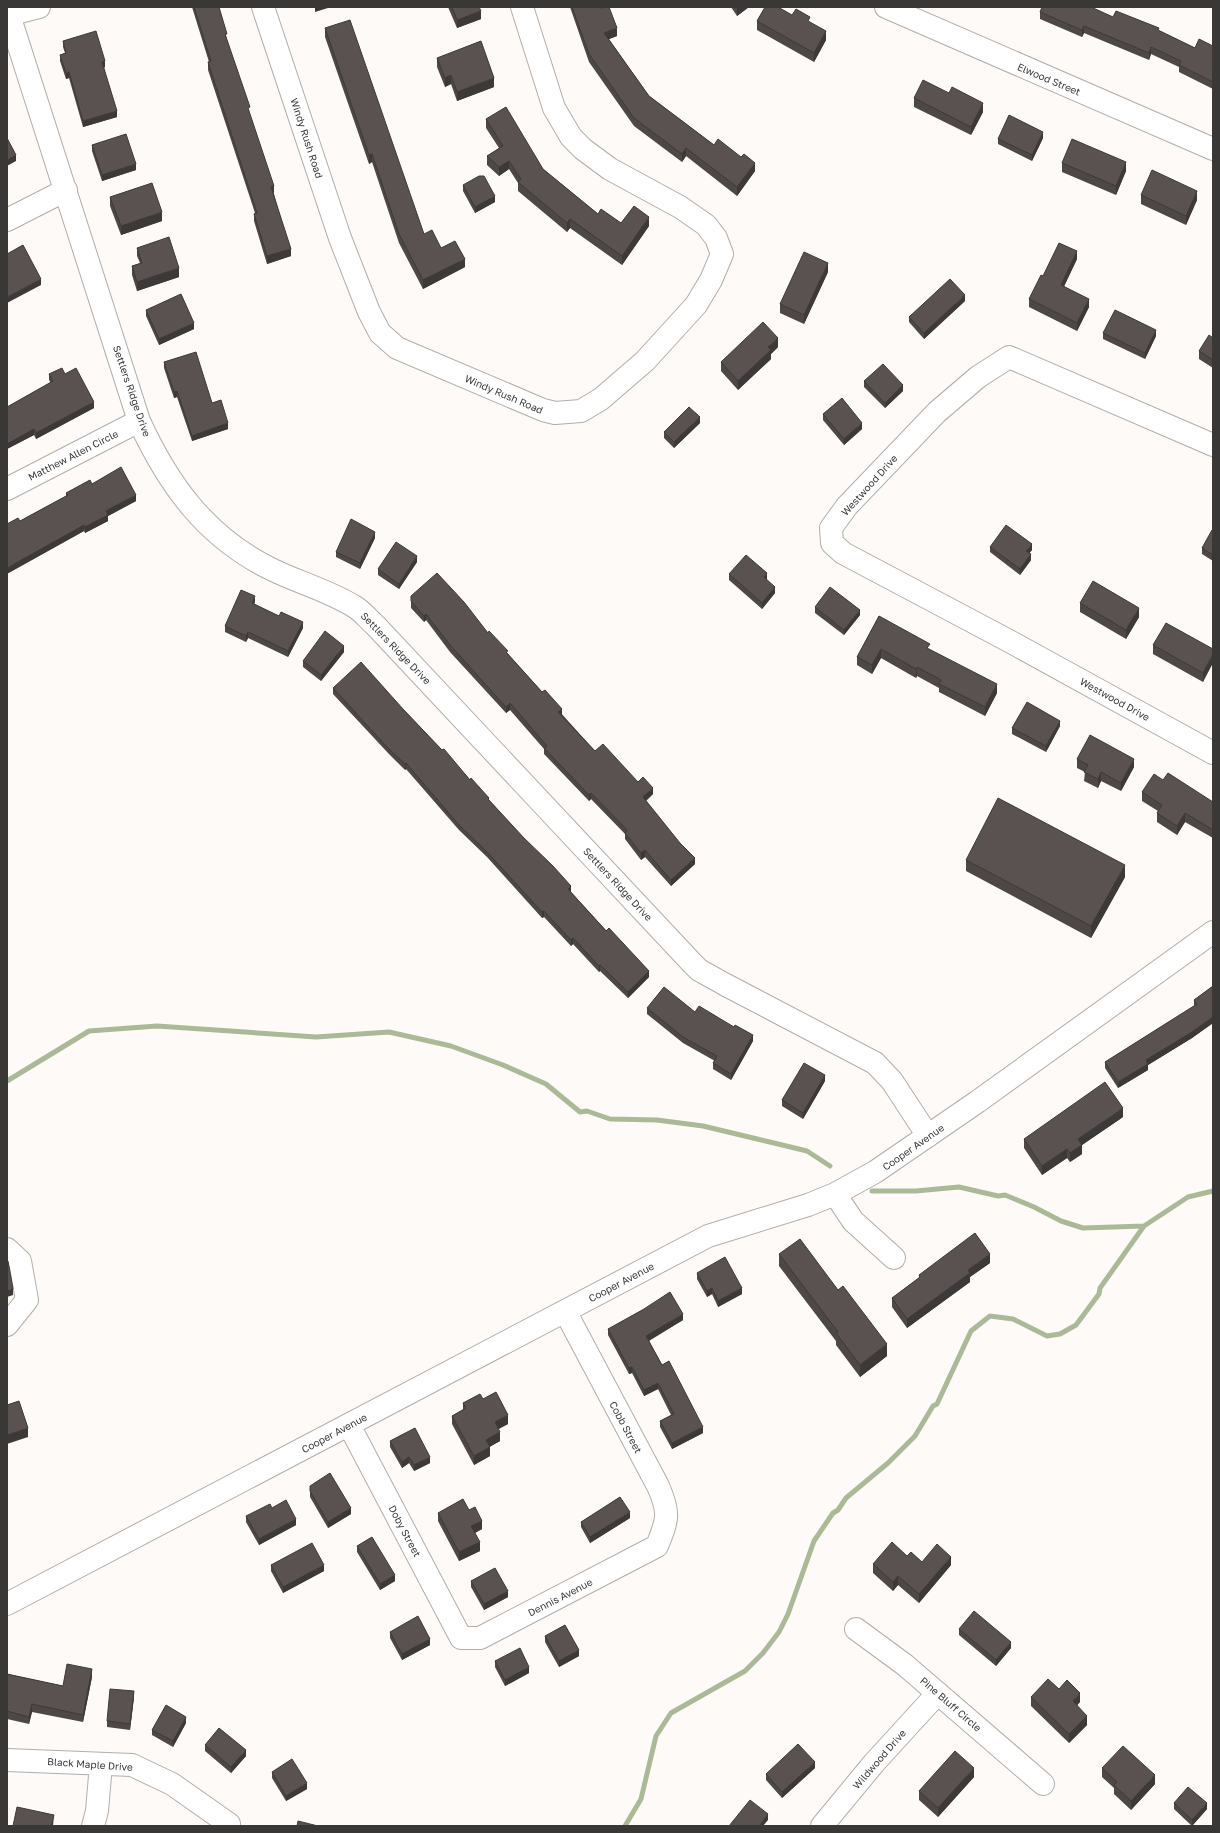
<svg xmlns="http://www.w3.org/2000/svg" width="1220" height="1833" font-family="'Golos Text',sans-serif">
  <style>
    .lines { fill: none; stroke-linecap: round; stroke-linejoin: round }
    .stream { stroke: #abb998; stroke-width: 5 }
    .minor-casing { stroke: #b2ada8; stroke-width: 24 }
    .minor { stroke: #fff; stroke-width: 22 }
    .wall { fill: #4d4746 }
    .shaded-wall { fill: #3e3939 }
    .building { fill: #595251; stroke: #3e3939 }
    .labels { text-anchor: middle; stroke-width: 4; stroke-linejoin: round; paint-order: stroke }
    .street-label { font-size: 10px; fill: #3a3836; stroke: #fff }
  </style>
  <rect width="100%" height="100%" fill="#fefaf7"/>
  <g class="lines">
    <path class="stream" d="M7 1081 89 1031 157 1026 316 1037 389 1032 451 1046 503 1065 546 1084 580 1112 587 1111 610 1119 657 1120 703 1126 807 1151 830 1166
      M872 1191H916L959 1187 998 1196 1005 1195 1034 1207 1061 1221 1083 1228 1144 1226
      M625 1826 641 1799 656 1736 671 1713 745 1671 763 1653 779 1632 788 1614 814 1541 833 1513 838 1510 846 1498 888 1463 915 1436 933 1406 937 1404 971 1331 990 1316 1013 1319 1047 1336 1060 1334 1076 1325 1099 1294 1100 1288 1144 1226 1188 1197 1213 1191"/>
    <g class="minor-casing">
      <path id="minor" d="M263 7 340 238 369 312 380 333 397 348 543 410 555 413 581 411 601 399 645 361 696 305 711 280 722 254 716 238 706 225 680 207 610 169 583 149 571 137 554 108 522 7
        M886 7 1213 149
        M7 15 39 7
        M9 15 139 421C168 484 205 536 269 568 296 582 328 590 355 607 362 611 368 619 375 625L692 963 699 970 726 985 875 1063 892 1081 928 1136
        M7 220 66 190
        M1213 445 1009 357 978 377 937 412 847 506 831 528 832 543 843 553 1011 642 1213 753
        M7 489 139 421
        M835 1194 853 1221 894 1258
        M7 1249 20 1261 27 1300 7 1325
        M349 1425 461 1638H480L657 1546C668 1519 670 1513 658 1486L565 1311
        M7 1604 708 1236 808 1205 835 1194 875 1172 977 1102 1213 932
        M856 1629 905 1665 1043 1784
        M7 1760 132 1765 172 1784 229 1824
        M93 1826 97 1811 101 1764
        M822 1826 874 1763 938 1693"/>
    </g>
    <use href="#minor" class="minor"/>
  </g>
  <path class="wall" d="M192 7H219L227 40 274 194 291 256 267 264 254 221V214L255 213 208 70V62H209Z
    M448 7H479L481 19 457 28Z
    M570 7H600L617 36 609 39 649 96 714 145 755 171 737 196 686 156 682 162 634 126 589 62Z
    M731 7H749L737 16Z
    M1040 12 1113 17 1159 31 1195 48 1213 46V89L1179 72V67L1151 54 1149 60 1084 33 1082 37 1040 19Z
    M792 15 810 22 826 40 814 62 757 30V21Z
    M325 28 424 234 465 267 423 289 399 243 372 162 369 164 325 37Z
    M63 41 105 67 104 68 117 117 83 127 69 78 66 79 60 61V55L65 53 63 47Z
    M437 58 494 87 457 101 451 84 445 87 437 67Z
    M949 93 983 112 971 135 914 107V98Z
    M486 119 543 169 598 214 621 223 649 226 622 265 570 228 567 232 518 191V183L509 169 499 176 487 165V156L499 148 486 128Z
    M1043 138 1032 161 998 144V139Z
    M92 145 136 170 102 181 92 151Z
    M1062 163 1126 171 1116 195 1062 172Z
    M463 185 495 202 475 213 463 191Z
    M1141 195 1197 200 1186 225 1141 204Z
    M110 197 162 221 121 235 110 206Z
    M137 248 179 277 137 291 132 275V266L140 263 137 256Z
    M1077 259 1064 286 1089 307 1077 331 1029 307V299L1043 276Z
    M828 272 804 324 780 313V304Z
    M965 301 924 339 909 322V317Z
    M146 310 194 329 159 345 146 316Z
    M1103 333 1156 336 1145 359 1103 339Z
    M1213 338V368L1199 359V351Z
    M778 347 771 354V359L738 390 721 371V362Z
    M164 362 228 429 192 441 177 397 174 398 164 368Z
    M49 374H65L94 408 36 439 34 435 7 449V407L51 383 49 380Z
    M864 381 903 391 885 408 864 387Z
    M823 414 862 429 844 445 823 420Z
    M700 423 674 448 664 438V432Z
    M92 484 136 501 108 516V521L85 533 84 531 13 570 20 521 66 496V493Z
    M1213 531V561L1202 554V548Z
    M375 538 360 569 336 557V552Z
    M990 547 1032 550 1029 553 1031 560 1020 575 990 552Z
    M417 562 399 589 378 575V569Z
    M729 574 767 579 766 580 775 593 762 609 729 580Z
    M411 596 488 633 508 654 595 751 638 782 653 794 646 801 695 864 671 886 645 857 641 860 625 839V834L591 799 589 801 544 754V749L510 710 506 713 450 652 426 620 424 622 411 608Z
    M255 602 254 604 303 628 288 657 248 638 246 642 225 632V626Z
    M1080 603 1139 617 1126 639 1080 612Z
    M815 607 860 615 844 635 815 613Z
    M879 616 930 650 997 693 985 716 939 692V688L917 676 916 678 881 658 872 674 857 665V657Z
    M1153 645 1213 649 1203 682 1153 654Z
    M344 652 321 681 303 667V661Z
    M333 688 403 709 489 800 571 892 649 977 628 998 600 971 599 972 573 944 571 946 544 917 542 918 487 857 459 830 406 769 405 770 388 753 333 694Z
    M1060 726 1046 752 1012 734V728Z
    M1077 759 1134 767 1121 791 1101 781 1098 788 1084 781 1085 772 1077 768Z
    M1163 780 1213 802V838L1185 822 1177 835 1157 822V813L1158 811 1142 801V792Z
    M966 860 1125 877 1091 938 966 871Z
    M1213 986V1023L1192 1038 1148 1065V1070L1118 1088 1105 1068V1062L1194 1006V1000Z
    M647 1008 695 1012 753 1041 731 1080 713 1069V1063L715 1061 683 1043 647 1014Z
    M825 1081 803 1119 782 1106V1100Z
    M1123 1117 1082 1145V1154L1070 1162 1067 1158 1042 1175 1024 1148V1139Z
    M779 1254 887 1356 860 1377 836 1345V1341L779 1266Z
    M990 1263 970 1277V1282L907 1328 892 1307V1298L919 1278V1275Z
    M697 1273 742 1294 718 1307 712 1294 707 1297 697 1279Z
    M683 1320 649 1341 662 1365 703 1433 672 1449 660 1427V1421L671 1415 658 1389 644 1396 632 1373 629 1374 608 1335V1329Z
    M483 1399 508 1424 499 1429 500 1441 489 1447 490 1456 474 1465 452 1424V1416L463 1410V1403Z
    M390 1441 430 1463 414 1471 409 1463 402 1468 390 1447Z
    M310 1486 351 1514 328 1528 310 1497Z
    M469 1510 482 1529 475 1533 480 1551 459 1561 438 1521V1513Z
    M246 1516 296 1525 259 1545 246 1522Z
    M630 1518 590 1543 581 1527V1522Z
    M357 1546 395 1581 380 1590 357 1552Z
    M907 1556 922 1562 951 1565 919 1603 898 1585 893 1591 873 1573V1564Z
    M271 1565 324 1571 283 1593 271 1571Z
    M471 1581 508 1597 484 1610 471 1587Z
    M959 1629 1011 1648 996 1666 959 1635Z
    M390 1632 430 1645 402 1660 390 1638Z
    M545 1636 579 1656 559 1667 545 1642Z
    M495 1661 529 1673 505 1686 495 1667Z
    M7 1674 63 1686 92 1677 83 1722 32 1712 29 1724 7 1719Z
    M1059 1689 1080 1702 1077 1705 1087 1725 1069 1743 1031 1706V1697Z
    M134 1697 130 1730 107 1727V1721Z
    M186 1723 173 1747 152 1735V1730Z
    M205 1745 246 1756 231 1773 205 1751Z
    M815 1768 782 1798 766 1780V1774Z
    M1102 1768 1155 1784 1131 1810 1114 1794V1788L1102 1777Z
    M272 1772 307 1789 286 1801 272 1778Z
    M974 1777 938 1817 919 1800V1791Z
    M1174 1803 1207 1809 1192 1826 1174 1809Z"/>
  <path class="shaded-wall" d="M315 7H331L315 12Z
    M737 7H749L737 16Z
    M481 11V19L457 28V20Z
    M1084 26V33L1082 37V30Z
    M617 28V36L604 41V33Z
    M826 31V40L814 62V53Z
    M1151 47V54L1149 60V53Z
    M105 61V67L102 68V62Z
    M69 72V78L66 79V73Z
    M451 75V84L445 87V78Z
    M494 78V87L457 101V92Z
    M983 103V112L971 135V127Z
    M117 111V117L83 127V121Z
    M1043 132V138L1032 161V155Z
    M686 148V156L682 162V154Z
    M372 154V162L369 164V155Z
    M16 155V161L7 166V160Z
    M509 161V169L499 176V167Z
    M1126 162V171L1116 195V186Z
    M755 163V171L737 196V187Z
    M136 164V170L102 181V175Z
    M274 186V194L271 187Z
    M1197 191V200L1186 225V216Z
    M495 196V202L475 213V207Z
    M162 212V221L121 235V226Z
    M649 217V226L622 265V256Z
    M570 219V228L567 232V223Z
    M291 249V256L267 264V256Z
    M1077 251V259L1061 293V285Z
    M465 259V267L423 289V280Z
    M828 263V272L804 324V315Z
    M179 268V277L137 291V282Z
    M41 279V285L7 303V297Z
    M965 295V301L924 339V333Z
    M1089 299V307L1077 331V323Z
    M194 323V329L159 345V339Z
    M1156 330V336L1145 359V353Z
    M778 338V347L771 354V359L738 390V381L768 347Z
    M903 385V391L885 408V403Z
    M177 391V397L174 398V392Z
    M94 402V408L36 439V433Z
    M700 417V423L674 448V442Z
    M228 423V429L192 441V436Z
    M862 423V429L844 445V439Z
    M34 429V435L7 449V444Z
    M136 495V501L108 516V521L85 533V527L106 511Z
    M84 525V531L7 574V568Z
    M375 532V538L360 569V563Z
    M1032 544V550L1026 557V551Z
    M1031 554V560L1020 575V569Z
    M417 556V562L399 589V584Z
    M767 573V579L764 583V577Z
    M775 587V593L762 609V603Z
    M255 596V602L252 609V603Z
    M1139 608V617L1126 639V630Z
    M860 610V615L844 635V630Z
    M426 614V620L424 622V616Z
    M303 622V628L288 657V651Z
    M248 632V638L246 642V636Z
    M344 646V652L321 681V675Z
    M881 649V658L872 674V665Z
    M1213 654V663L1203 682V673Z
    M917 667V676L916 678V669Z
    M997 684V693L985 716V707Z
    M510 703V710L506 713V707Z
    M562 709V715L558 712Z
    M1060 721V726L1046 752V746Z
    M1134 759V767L1121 791V783Z
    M406 763V769L405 770V764Z
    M1101 772V781L1098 788V779Z
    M653 788V794L643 803V797Z
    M591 793V799L589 801V795Z
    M1185 813V822L1177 835V826Z
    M645 850V857L641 860V853Z
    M695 858V864L671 886V880Z
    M1125 865V877L1091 938V926Z
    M571 886V892L568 889Z
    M544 911V917L542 918V912Z
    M573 938V944L571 946V940Z
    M600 965V971L599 972V966Z
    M649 971V977L628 998V992Z
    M1213 1017V1023L1192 1038 1148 1065V1070L1118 1088V1082L1146 1060Z
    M753 1035V1041L731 1080V1074Z
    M825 1075V1081L803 1119V1113Z
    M1123 1108V1117L1082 1145V1154L1070 1162V1153L1078 1139Z
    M1067 1149V1158L1042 1175V1166Z
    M990 1254V1263L970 1277V1282L907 1328V1319L968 1270Z
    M712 1288V1294L707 1297V1291Z
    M742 1288V1294L718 1307V1301Z
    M13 1289V1295L7 1297V1291Z
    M683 1314V1320L646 1342V1336Z
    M887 1344V1356L860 1377V1365Z
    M632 1367V1373L629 1374V1368Z
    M658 1383V1389L644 1396V1390Z
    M508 1415V1424L495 1430V1422Z
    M703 1427V1433L672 1449V1443Z
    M28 1428V1437L7 1444V1435Z
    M500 1432V1441L486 1449V1440Z
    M490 1447V1456L474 1465V1456Z
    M409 1457V1463L402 1468V1462Z
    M430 1457V1463L414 1471V1465Z
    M351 1508V1514L328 1528V1522Z
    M630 1512V1518L590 1543V1537Z
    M296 1519V1525L259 1545V1539Z
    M482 1521V1529L471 1535V1526Z
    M480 1542V1551L459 1561V1552Z
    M951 1557V1565L919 1603V1594Z
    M324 1565V1571L283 1593V1587Z
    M395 1575V1581L380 1590V1584Z
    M898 1576V1585L893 1591V1582Z
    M508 1591V1597L484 1610V1604Z
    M430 1639V1645L402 1660V1654Z
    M1011 1642V1648L996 1666V1660Z
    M579 1650V1656L559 1667V1661Z
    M529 1667V1673L505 1686V1680Z
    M92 1669V1677L83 1722V1715Z
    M134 1691V1697L130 1730V1724Z
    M1080 1693V1702L1073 1710V1701Z
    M32 1704V1712L29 1724V1717Z
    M1087 1716V1725L1069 1743V1734Z
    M186 1717V1723L173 1747V1741Z
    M246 1750V1756L231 1773V1767Z
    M815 1762V1768L782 1798V1792Z
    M974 1768V1777L938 1817V1808Z
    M1155 1775V1784L1131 1810V1801Z
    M307 1783V1789L286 1801V1796Z
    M1207 1803V1809L1192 1826V1820Z
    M768 1814V1820L763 1826H759Z
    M54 1815 53 1826H51Z"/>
  <path class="building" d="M194 7H219L227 34H225L250 107 248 108 274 186 271 187 291 249 267 256 254 214 257 213 208 62 211 61Z
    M452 7H479L481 11 457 20Z
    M572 7H600L601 9 606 7H609L617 28 604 33 649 96 714 145 718 139 741 157 744 154 755 163 737 187 686 148 682 154 634 118 589 54Z
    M765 7H778L792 15 796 9 810 17 808 21 826 31 814 53 757 21Z
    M1042 7H1091L1113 17 1116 11 1159 28 1158 30 1195 48 1199 39 1213 46V82L1179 65 1181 61 1151 47 1149 53 1084 26 1082 30 1040 12Z
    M350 20 424 234 432 230 441 248 455 241 465 259 423 280 399 234 372 154 369 155 325 28Z
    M96 31 105 61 102 62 117 111 83 121 69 72 66 73 60 55 66 53 63 41Z
    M481 41 494 78 457 92 451 75 445 78 437 58Z
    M923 80 949 93 952 87 983 103 971 127 914 98Z
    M506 107 543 169 598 214 601 209 621 223 634 206 649 217 622 256 570 219 567 223 518 182 521 179 509 161 499 167 487 156 503 146 486 119Z
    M1009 115 1043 132 1032 155 998 139Z
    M126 134 136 164 102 175 92 145Z
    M7 138 16 155 7 160Z
    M1072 139 1126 162 1116 186 1062 163Z
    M1152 170 1197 191 1186 216 1141 195Z
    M479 176H484L495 196 475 207 463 185Z
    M152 183 162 212 121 226 110 197Z
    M169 237 179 268 137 282 132 266 142 263 137 248Z
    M1059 243 1077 251 1061 285 1089 299 1077 323 1029 299 1041 275 1043 276Z
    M23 245 41 279 7 297V254Z
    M804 252 828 263 804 315 780 304Z
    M950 279 965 295 924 333 909 317Z
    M181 294 194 323 159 339 146 310Z
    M1115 310 1156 330 1145 353 1103 333Z
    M763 322 778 338 768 347 771 350 738 381 721 362Z
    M1209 335 1213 338V360L1199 351Z
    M196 352 212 403 221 400 228 423 192 436 177 391 174 392 164 362Z
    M883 364 903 385 885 403 864 381Z
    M62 368 65 374 76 368 94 402 36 433 34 429 7 444V407L53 381 49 374Z
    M842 398 862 423 844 439 823 414Z
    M689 407 700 417 674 442 664 432Z
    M121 467 136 495 106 511 108 515 85 527 84 525 7 568V524L18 518 20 521 68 495 66 493 90 480 92 484Z
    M351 519 375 532 360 563 336 552Z
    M1006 525 1032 544 1026 551 1031 554 1020 569 990 547Z
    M1212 530 1213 531V555L1202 548Z
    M396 542 417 556 399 584 378 569Z
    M746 555 767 573 764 577 775 587 762 603 729 574Z
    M437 573 464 602 488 633 489 631 508 651 506 652 542 692 545 690 562 709 558 712 595 751 603 744 638 782 643 777 653 788 643 797 680 843 695 858 671 880 645 850 641 853 625 833 627 830 591 793 589 795 544 748 547 746 510 703 506 707 450 645 426 614 424 616 411 601V596Z
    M1093 581 1139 608 1126 630 1080 603Z
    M830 587 860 610 844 630 815 607Z
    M241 590 255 596 252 603 279 616 281 612 303 622 288 651 248 632 246 636 225 626Z
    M879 616 930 644 927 648 997 684 985 707 939 684 941 680 917 667 916 669 881 649 872 665 857 657Z
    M1166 623 1213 649V654L1203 673 1153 645Z
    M325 631 344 646 321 675 303 661Z
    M361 662 403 709 442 750 444 749 470 780 471 778 489 798 488 799 524 838 553 866 571 886 568 889 606 931 609 928 649 971 628 992 600 965 599 966 573 938 571 940 544 911 542 912 487 852 459 825 406 763 405 764 388 748 333 688Z
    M1027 702 1060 721 1046 746 1012 728Z
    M1090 735 1134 759 1121 783 1101 772 1098 779 1084 772 1088 765 1077 759Z
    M1168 773 1213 802V830L1185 813 1177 826 1157 813 1162 805 1142 792 1154 774 1163 780Z
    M998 798 1125 865 1091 926 966 860Z
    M1213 986V1017L1192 1032 1146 1060 1148 1064 1118 1082 1105 1062 1197 1004 1194 1000Z
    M664 987 695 1012 699 1006 734 1027 735 1025 753 1035 731 1074 713 1063 717 1056 683 1037 647 1008Z
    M804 1063 825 1075 803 1113 782 1100Z
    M1105 1082 1123 1108 1078 1139 1082 1145 1070 1153 1067 1149 1042 1166 1024 1139Z
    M975 1233 990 1254 968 1270 970 1273 907 1319 892 1298 920 1277 919 1275Z
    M800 1239 838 1290 843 1286 887 1344 860 1365 836 1333 838 1332 779 1254Z
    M725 1257 742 1288 718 1301 712 1288 707 1291 697 1273Z
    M7 1260 8 1261 13 1289 7 1291Z
    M670 1292 683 1314 646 1336 662 1365 669 1361 703 1427 672 1443 660 1421 674 1414 658 1383 644 1390 632 1367 629 1368 608 1329 644 1309Z
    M496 1392 508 1415 495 1422 500 1432 486 1440 490 1447 474 1456 452 1416 466 1408 463 1403 480 1394 483 1399Z
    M19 1401 28 1428 7 1435V1405Z
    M415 1428 430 1457 414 1465 409 1457 402 1462 390 1441Z
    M330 1473 351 1508 328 1522 310 1491V1486Z
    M620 1497 630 1512 590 1537 581 1522Z
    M463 1499 469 1510 475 1507 482 1521 471 1526 480 1542 459 1552 438 1513Z
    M286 1500 296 1519 259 1539 246 1516 270 1504 272 1508Z
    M372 1537 395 1575 380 1584 357 1546Z
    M892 1542 907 1556 911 1552 922 1562 937 1544 951 1557 919 1594 898 1576 893 1582 873 1564Z
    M312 1543 324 1565 283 1587 271 1565Z
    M495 1568 508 1591 484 1604 471 1581Z
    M974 1611 1011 1642 996 1660 959 1629Z
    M418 1616 430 1639 402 1654 390 1632Z
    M565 1625 579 1650 559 1661 545 1636Z
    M520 1648 529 1667 505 1680 495 1661Z
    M67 1664 92 1669 83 1715 32 1704 29 1717 7 1711V1674L63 1686Z
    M1048 1679 1059 1689 1067 1680 1080 1693 1073 1701 1087 1716 1069 1734 1031 1697Z
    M110 1689 134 1691 130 1724 107 1721Z
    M166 1705 186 1717 173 1741 152 1730Z
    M219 1728 246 1750 231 1767 205 1745Z
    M798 1744 815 1762 782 1792 766 1774Z
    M1123 1746 1155 1775 1131 1801 1114 1785 1117 1782 1102 1768Z
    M955 1751 974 1768 938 1808 919 1791Z
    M292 1759 307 1783 286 1796 272 1772Z
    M1188 1787 1207 1803 1192 1820 1174 1803Z
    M750 1800 768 1814 759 1826H729Z
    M17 1807 54 1815 51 1826H13Z
    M298 1821 318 1826H297Z"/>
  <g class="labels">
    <g class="street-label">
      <text transform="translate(1049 79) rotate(23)" y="4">Elwood Street</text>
      <text transform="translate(307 138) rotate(72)" y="4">Windy Rush Road</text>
      <text transform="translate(132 391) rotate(71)" y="4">Settlers Ridge Drive</text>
      <text transform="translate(504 394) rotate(23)" y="4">Windy Rush Road</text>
      <text transform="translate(73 455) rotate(-27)" y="4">Matthew Allen Circle</text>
      <text transform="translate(869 485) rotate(-48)" y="4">Westwood Drive</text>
      <text transform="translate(396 648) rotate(46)" y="4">Settlers Ridge Drive</text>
      <text transform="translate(1115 699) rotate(29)" y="4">Westwood Drive</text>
      <text transform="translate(618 884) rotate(47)" y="4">Settlers Ridge Drive</text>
      <text transform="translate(913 1147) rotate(-35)" y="4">Cooper Avenue</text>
      <text transform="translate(621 1282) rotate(-28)" y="4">Cooper Avenue</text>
      <text transform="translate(626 1427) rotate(62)" y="4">Cobb Street</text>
      <text transform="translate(334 1433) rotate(-28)" y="4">Cooper Avenue</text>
      <text transform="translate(405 1531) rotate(62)" y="4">Doby Street</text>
      <text transform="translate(560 1597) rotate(-27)" y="4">Dennis Avenue</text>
      <text transform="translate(951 1704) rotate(41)" y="4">Pine Bluff Circle</text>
      <text transform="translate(879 1759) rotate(-49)" y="4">Wildwood Drive</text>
      <text transform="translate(90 1764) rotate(4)" y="4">Black Maple Drive</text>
    </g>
  </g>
  <rect width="1220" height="1833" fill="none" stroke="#3a3836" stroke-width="16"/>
</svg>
